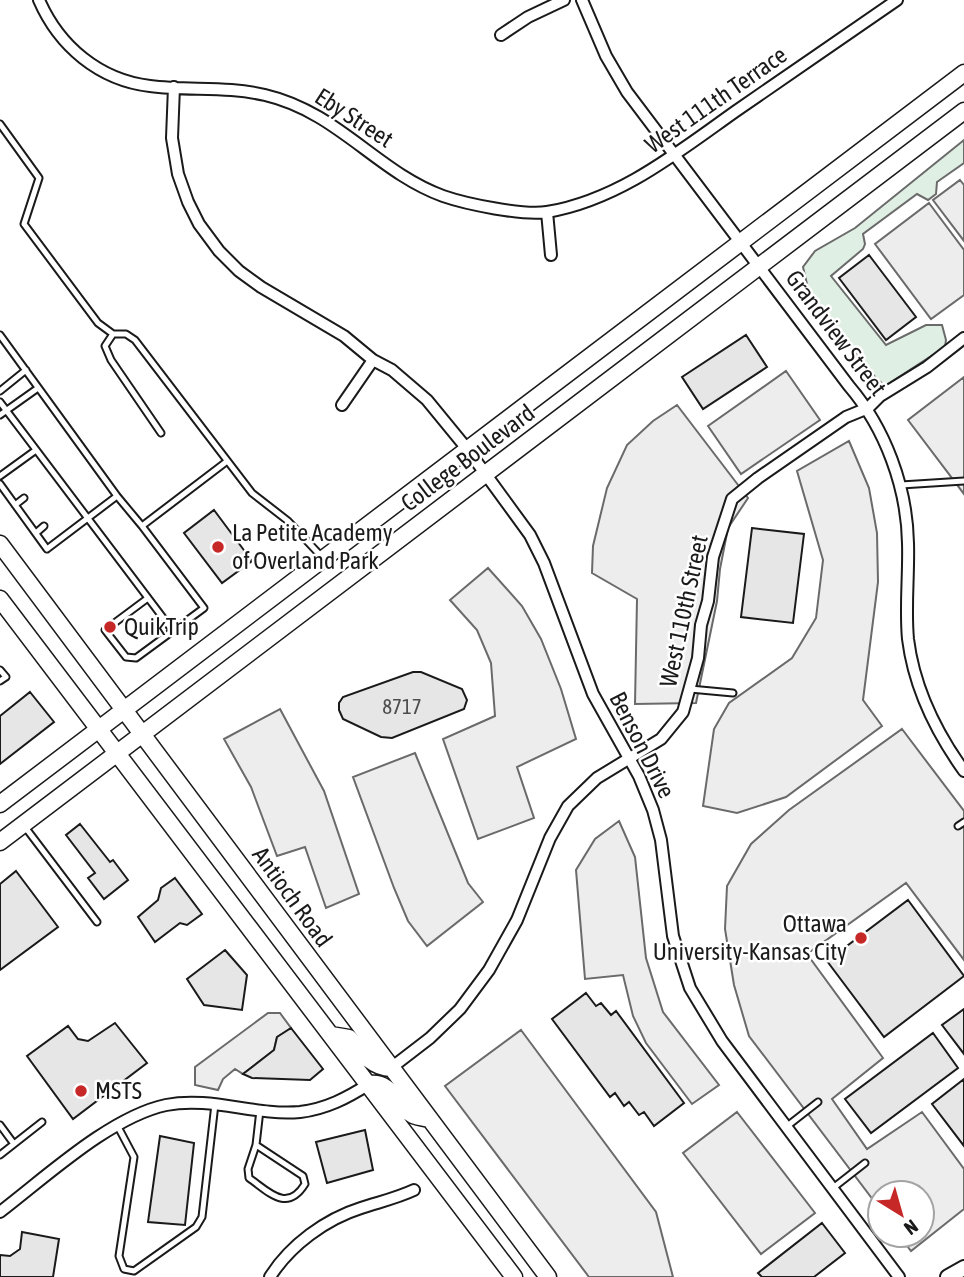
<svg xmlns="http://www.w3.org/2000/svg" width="964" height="1277" font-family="'Asap Condensed',sans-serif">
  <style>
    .green { fill: #e0efe3; stroke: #6a6a6a; stroke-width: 2 }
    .parking { fill: #ededed; stroke: #6a6a6a; stroke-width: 2 }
    .building { fill: #e6e6e6; stroke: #1a1a1a; stroke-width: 2 }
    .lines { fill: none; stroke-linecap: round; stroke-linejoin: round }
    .service-casing { stroke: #1a1a1a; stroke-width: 9 }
    .minor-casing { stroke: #1a1a1a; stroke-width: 14 }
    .tertiary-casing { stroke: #1a1a1a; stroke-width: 18 }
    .secondary-casing { stroke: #1a1a1a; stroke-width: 19 }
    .service { stroke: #fff; stroke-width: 5 }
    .minor { stroke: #fff; stroke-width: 10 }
    .tertiary { stroke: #fff; stroke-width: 14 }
    .secondary { stroke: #fff; stroke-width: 16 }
    .poi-dot { fill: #c62828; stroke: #fff; stroke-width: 2.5 }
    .labels { text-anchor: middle; stroke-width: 5; stroke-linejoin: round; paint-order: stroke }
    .number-label { font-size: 21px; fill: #4d4d4d }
    .street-label { font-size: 24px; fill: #1a1a1a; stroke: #fff }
    .poi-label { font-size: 24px; fill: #1a1a1a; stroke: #fff; text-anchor: start }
  </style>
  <rect width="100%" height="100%" fill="#fff"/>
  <path class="green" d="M964 140V163L937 182 936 194 928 200 917 194 863 234 865 244 863 249 831 276 886 345 926 325H942L946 340 945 347 885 386 875 377 810 297 803 267 815 251 855 228Z"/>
  <path class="parking" d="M960 180 964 185V241L933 200Z
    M929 203 964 250V295L931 319 875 244Z
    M786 371 820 420 741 474 708 426Z
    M964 377V494L908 420Z
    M677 405 748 498 728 528 720 569 717 601 696 703 635 704 637 599 592 573 593 546 607 488 627 445 653 421Z
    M849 441 869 488 877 533 878 582 863 700 882 726 786 797 737 813 703 806 714 729 729 703 792 658 816 618 823 560 797 471Z
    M488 568 522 606 541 639 561 689 576 739 517 767 534 818 478 839 443 739 495 716 491 663 477 630 450 600Z
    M280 709 324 791 359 894 326 908 305 847 277 856 251 787 224 739Z
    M902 729 964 811V960L906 883 807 954 883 1058 832 1099 867 1149 922 1112 964 1169V1209L911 1251 899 1235H922V1193H880V1209L749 1036 734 985 725 929 727 886 751 844 789 810Z
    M415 753 468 883 483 902 427 946 408 921 394 888 353 777Z
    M619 821 635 857 646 958 663 1012 719 1085 692 1104 646 1043 633 1016 623 975 585 979 576 870 595 839Z
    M268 1013H280L291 1028 277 1037 274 1050 243 1074 235 1069 223 1079 218 1090 195 1085V1067Z
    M521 1030 656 1212 673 1277H589L445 1086Z
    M737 1112 815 1213 761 1254 683 1153Z"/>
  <path class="building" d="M869 255 916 317 886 340 839 278Z
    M746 335 767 367 703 409 682 377Z
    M214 510 252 561 222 583 184 533Z
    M752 528 804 534 793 623 741 617Z
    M413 672H421L462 689 467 700 464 709 392 738 381 737 343 719 339 710V703L343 697Z
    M30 692 54 722 0 764V716Z
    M80 824 110 862 113 860 128 880 104 899 88 878 95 873 66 835Z
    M16 871 58 927 0 970V884Z
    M175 878 202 914 187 925 180 923 155 942 138 917 158 900 161 888Z
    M908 900 964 976 884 1037 827 961Z
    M225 950 247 975 242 1010 204 1005 187 979Z
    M586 993 596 1006 601 1003 611 1015 616 1011 684 1103 654 1126 644 1112 639 1115 629 1102 624 1106 615 1093 610 1097 552 1019Z
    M964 1009V1054L942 1025Z
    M115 1023 147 1063 73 1119 27 1056 68 1026 78 1039 88 1041Z
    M291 1028 323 1069 310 1080 252 1078 243 1074 274 1050 277 1037Z
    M933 1033 958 1068 871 1133 845 1099Z
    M964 1079V1146L932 1104Z
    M365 1130 373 1170 327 1183 316 1142Z
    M160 1136 194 1143 185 1225 148 1222Z
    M822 1223 845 1253 814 1277H762L758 1273Z
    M22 1232 59 1239 53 1277H0V1255L10 1256 20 1249Z"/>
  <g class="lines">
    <g class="service-casing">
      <path id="service" d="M0 124 39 178 24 224 98 323 113 334
        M0 335 117 496 142 526 226 462
        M0 391 26 370
        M0 402 173 631
        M0 415 38 388
        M161 433 111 360 105 346 113 334H126L135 340 252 493 288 521 322 557
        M0 476 36 450
        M0 484 47 549 117 496
        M901 485 964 481
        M15 505 24 498
        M142 526 204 608 136 658 126 657 105 630 148 598
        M36 533 44 526
        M0 670 6 677 0 681
        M690 689 733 693
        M958 826 964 822
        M25 827 97 922
        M0 1125 14 1144
        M117 1125 134 1157 119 1256 124 1269 134 1271 196 1227 202 1217 215 1104
        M786 1127 818 1102
        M256 1145 303 1176 305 1184C287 1213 269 1192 249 1178L248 1169 256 1145 260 1110
        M0 1155 42 1122
        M833 1188 865 1163"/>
    </g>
    <g class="minor-casing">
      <path id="minor" d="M39 0C59 46 99 80 150 86 188 91 227 86 265 95 338 112 377 172 443 196 466 204 524 216 547 212 619 200 678 152 736 111 790 74 843 37 897 0
        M582 0 606 56 627 92 849 386C885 428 907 487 908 543 909 575 905 607 908 639 914 687 936 732 964 771
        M501 35 528 17 564 0
        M174 87 172 138 178 174 188 202 199 224 219 251 239 271 261 287 344 336 373 360 392 370 427 400 468 450 530 535 544 563 593 694 639 776 653 810 661 840 673 936 690 988 722 1041 899 1277
        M547 212 551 255
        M342 405 373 360
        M391 1068 430 1038 460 1009 489 970 517 920 550 838 568 806 597 778 661 739 683 712 698 658 701 625 708 601 713 557 732 499 758 478 846 417 868 408 880 396 927 367 964 338
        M0 1212C46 1177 110 1117 166 1105 211 1096 255 1116 300 1112 326 1109 347 1098 369 1084
        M270 1277C290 1245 326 1219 361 1208 379 1202 397 1198 414 1190"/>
    </g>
    <g class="tertiary-casing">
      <path id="tertiary" d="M948 1277 964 1268"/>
    </g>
    <g class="secondary-casing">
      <path id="secondary" d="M0 544 548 1277
        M0 599 514 1277
        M0 804 964 73
        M0 842 964 111
        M331 1035 349 1038C360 1051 372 1068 391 1068
        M369 1084C393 1081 395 1106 413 1115 418 1117 425 1118 430 1119"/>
    </g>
    <use href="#service" class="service"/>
    <use href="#minor" class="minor"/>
    <use href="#tertiary" class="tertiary"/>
    <use href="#secondary" class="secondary"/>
  </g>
  <g class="poi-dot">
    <circle cx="218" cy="547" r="7"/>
    <circle cx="110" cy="627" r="7"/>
    <circle cx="861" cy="938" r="7"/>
    <circle cx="81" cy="1091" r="7"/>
  </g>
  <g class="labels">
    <g class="number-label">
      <text x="402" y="714">8717</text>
    </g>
    <g class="street-label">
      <text transform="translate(716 100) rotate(-35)" y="8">West 111th Terrace</text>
      <text transform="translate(354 118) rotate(33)" y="8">Eby Street</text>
      <text transform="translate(836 333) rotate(53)" y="8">Grandview Street</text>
      <text transform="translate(468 458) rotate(-37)" y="8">College Boulevard</text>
      <text transform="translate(684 611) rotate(-78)" y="8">West 110th Street</text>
      <text transform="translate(642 745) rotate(63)" y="8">Benson Drive</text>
      <text transform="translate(292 897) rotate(54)" y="8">Antioch Road</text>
    </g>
    <g class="poi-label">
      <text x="232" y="541">La Petite Academy<tspan x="232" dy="28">of Overland Park</tspan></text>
      <text x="124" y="635">QuikTrip</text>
      <text x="847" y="932" text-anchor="end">Ottawa<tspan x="847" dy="28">University-Kansas City</tspan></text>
      <text x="95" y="1099">MSTS</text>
    </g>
  </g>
  <g transform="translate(901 1214) rotate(143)"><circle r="33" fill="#ffffff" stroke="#a3a3a3" stroke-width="2"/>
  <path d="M0-5L12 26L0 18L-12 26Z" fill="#c62828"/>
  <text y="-10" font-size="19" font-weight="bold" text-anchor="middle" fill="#1a1a1a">N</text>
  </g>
</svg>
